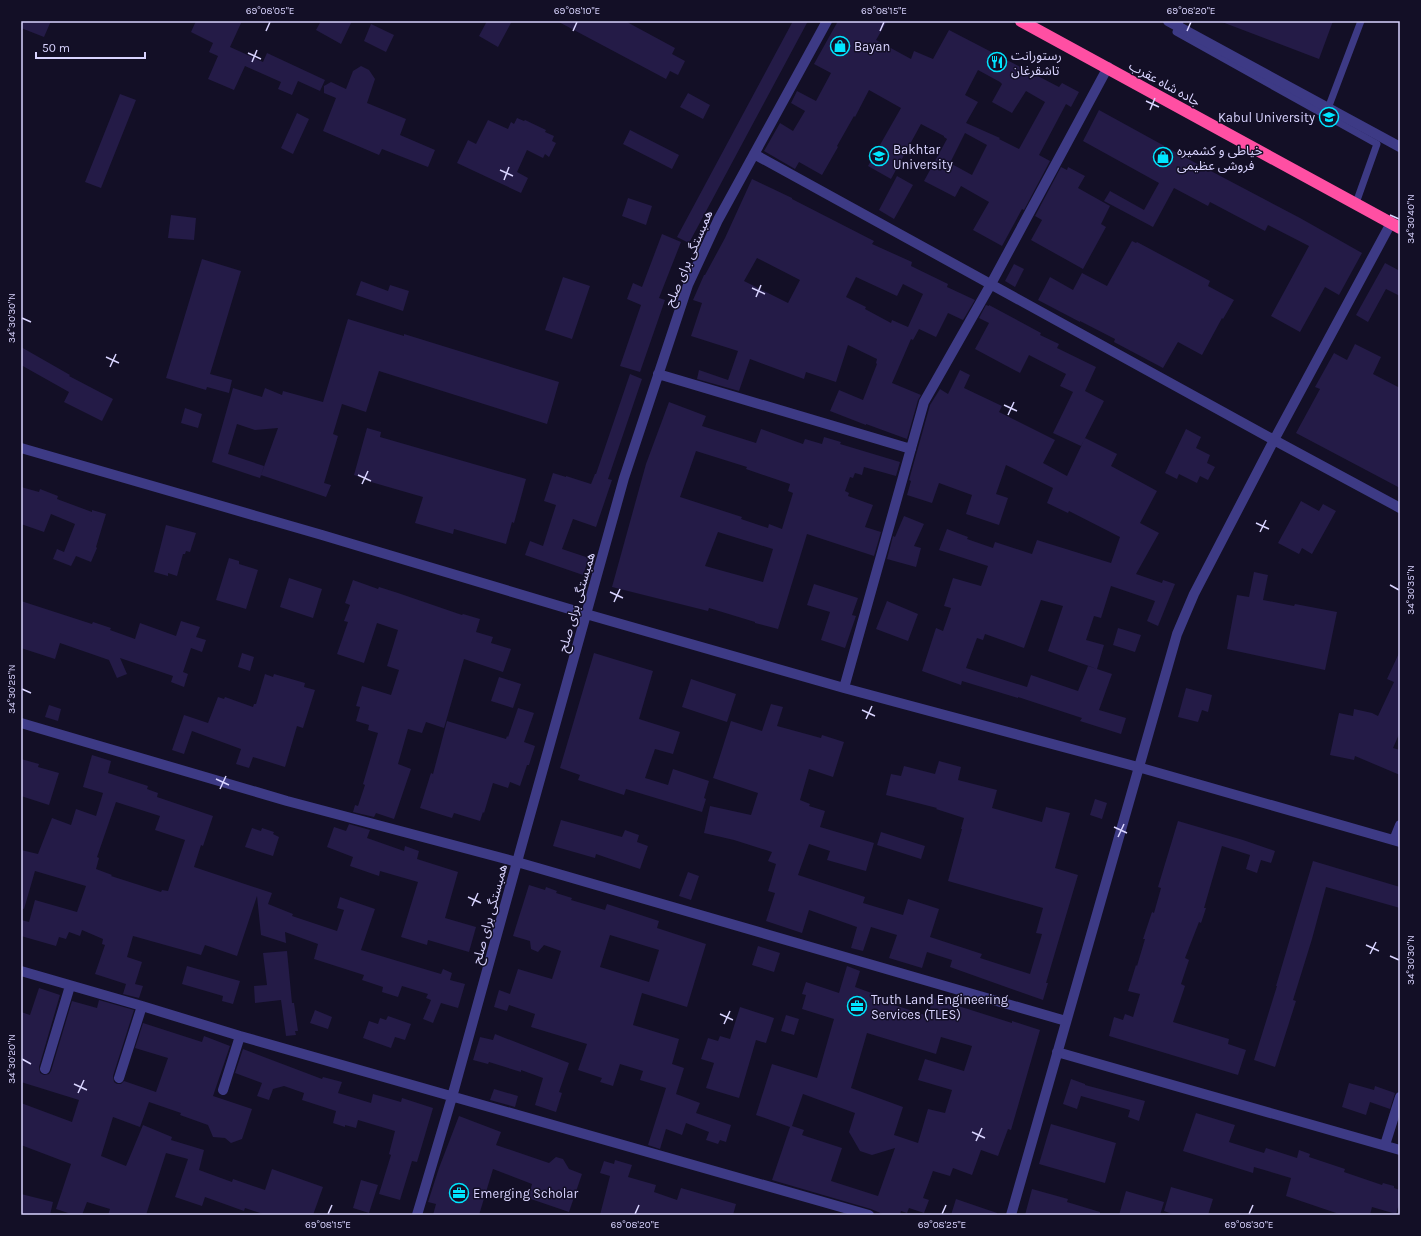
<svg xmlns="http://www.w3.org/2000/svg" width="1421" height="1236" font-family="Karla,'Noto Sans Arabic',sans-serif">
  <style>
    .building { fill: #241b47; fill-rule: evenodd }
    .lines { fill: none; stroke-linecap: round; stroke-linejoin: round }
    .lane { stroke: #3d3a85; stroke-width: 7 }
    .street { stroke: #3d3a85; stroke-width: 10 }
    .highway { stroke: #ff4fa3; stroke-width: 12 }
    .ticks { fill: none; stroke: #d9d4ff; stroke-width: 1.5 }
    .labels { text-anchor: middle; stroke-width: 3; stroke-linejoin: round; paint-order: stroke }
    .poi-label { font-size: 13px; fill: #d9d4ff; stroke: #130f26; text-anchor: start }
    .street-label { font-size: 13px; fill: #d9d4ff; stroke: #130f26 }
    .neatline { fill: none; stroke: #d9d4ff; stroke-width: 1.5 }
    .ticks-label { font-size: 10px; text-anchor: middle; fill: #d9d4ff }
  </style>
  <rect width="100%" height="100%" fill="#130f26"/>
  <path class="building" d="M21 21H51L44 37 21 28Z
    M196 21H242L230 47 263 62 267 53 325 80 320 91 298 81 292 95 278 89 281 82 245 66 234 90 208 79 218 56 209 52 213 43 191 32Z
    M321 21H352L341 44 316 30Z
    M487 21H512L498 47 479 36Z
    M557 21H625L675 48 672 54 685 61 678 75 670 71 666 79Z
    M793 21H808L689 243 677 237Z
    M838 21H887L876 40 911 59 914 51 933 59 949 30 1059 87 1062 83 1079 92 1071 107 1066 104 1039 155 1050 161 1024 210 1022 209 1002 246 973 230 989 202 961 186 955 197 924 181 947 139 944 137V136L921 124 891 179 868 166 901 108 869 90 855 117 854 116 837 146 838 147 822 175 799 162 795 169 764 151 780 123 793 131 805 111 791 103 797 91 816 101 831 73 814 64ZM978 70 1000 82 1002 84 992 102 1012 113 1026 91 1045 102 1019 149 999 139 1000 138 966 123 978 102 965 95ZM965 133 987 145 972 175 950 163Z
    M1222 21H1333L1319 59 1222 22Z
    M371 24 394 35 386 52 364 41Z
    M361 66 369 70 375 79 367 103 406 119 400 135 435 150 428 167 382 149 379 155 323 131 336 98 324 93V86L331 82 346 89 353 71Z
    M688 93 710 105 703 119 680 107Z
    M120 94 136 100 101 188 85 182Z
    M1099 110 1190 160 1300 218 1362 253 1339 295 1325 287 1300 332 1271 316 1309 246 1268 225 1265 231 1210 202 1208 206 1174 188 1153 227 1104 201 1110 191 1144 210 1159 183 1083 141Z
    M297 113 309 119 293 154 281 148Z
    M517 118 524 121 525 120 546 130 545 132 554 136 552 141 556 143 549 157 545 154 543 158 527 150 517 172 528 178 521 193 457 163 468 140 476 144 488 120 508 129 511 122 514 124Z
    M630 130 679 155 672 169 623 144Z
    M1061 167 1067 170 1068 167 1085 176 1078 188 1110 206 1101 224 1106 227 1083 269 1031 240 1042 220 1035 216Z
    M897 176 913 185 894 219 879 210Z
    M752 179 792 198V199L874 241 872 244 912 262 911 266 948 284 947 287 975 300 963 320 948 313 936 337 919 329 913 340 911 339 892 383 921 395 918 400 907 439 866 424V425L830 411 839 390 863 400 877 364 876 363 877 359 848 345 836 382 806 372 804 379 750 359 739 391 697 379 699 370 728 380 738 351 691 336 702 303 693 300 704 275H705L725 238ZM757 258 800 280 788 303 744 281ZM856 277 897 296 903 284 923 294 908 327 892 320 891 323 865 309 866 307 846 297Z
    M628 198 652 206 646 225 622 216Z
    M171 215 196 218 194 240 168 238Z
    M662 234 681 242 659 298 665 300 640 372 620 366 641 305 627 299 633 283 642 287Z
    M1132 241 1136 243 1137 242 1210 281 1208 286 1234 300 1223 319 1222 318 1202 355 1178 342 1163 368 1114 342 1115 339 1080 321V322L1038 300 1050 277 1073 290 1082 273 1107 286Z
    M202 259 241 271 210 374 232 380 229 393 207 387 206 390 166 378Z
    M1385 263 1400 271V296L1386 289 1368 322 1356 315Z
    M1014 264 1024 269 1015 287 1005 281Z
    M563 277 590 286 572 339 545 330Z
    M361 281 388 291 390 285 409 291 403 311 356 295Z
    M986 305 989 306V305L1041 333 1040 335 1059 344 1057 348 1096 367 1085 391 1104 401 1081 446 1053 433 1073 392 1060 386 1066 374 1029 355 1020 373 975 349 989 323 979 318Z
    M348 319 404 336V334L559 382 547 424 379 371 366 412 342 404 333 434 338 436 324 483 331 485 326 497 261 475 278 428 255 430 237 424 228 454 264 466 260 478 212 462 233 388 262 397 265 388 282 395 283 391 323 402Z
    M1355 344 1381 357 1373 374 1400 388V488L1296 433 1320 389 1315 387 1334 353 1347 360Z
    M21 347 70 375 69 376 113 399 102 421 64 402 69 392 21 365Z
    M960 370 970 375 964 388 1002 406 999 412 1055 440 1043 463 1067 476 1085 438 1117 454 1111 466 1157 491 1140 523 1159 533 1136 574 1162 583 1163 580 1175 584 1158 626 1147 621 1155 601 1111 586 1101 618 1094 616 1086 640 1104 645 1097 669 1048 651 1063 606 1041 600 1024 648 985 634 983 640 977 638 966 668 1027 687 1031 675 1078 691 1088 666 1112 674 1099 710 1126 718 1121 734 1080 721 1082 718 1018 697V698L962 681 961 685 922 671 936 628 943 631 951 608 944 606 953 578 981 586 988 566 939 550 947 529 968 537 967 539 993 548 995 542 1032 554 1037 540 1111 563 1120 537 1069 511 1068 513 1047 503 1053 488 1006 465 996 494 1008 498 999 525 966 514 972 495 939 483 932 503 907 495 911 481 909 480 930 405 940 389 948 394Z
    M630 374 642 379 608 479 612 480 596 527 573 519 562 549 589 558 583 575 525 555 530 541 543 546 556 505 544 501 553 473 566 477V476L591 484 595 474H596Z
    M669 402 706 416 702 426 756 443 761 429 803 444 805 439 822 444 824 437 841 442 840 444 900 462 896 476 864 467 862 475 855 473 853 478 850 477 845 491 849 493 848 496 873 505 865 527 881 532 874 556 807 534 778 629 755 623V622L709 608 708 611 612 587 646 464ZM696 451 747 467 746 469 790 484 788 491 793 493 782 529 769 524 768 528 741 519 742 517 680 497ZM718 532 773 549 763 582 705 566Z
    M185 408 202 414 198 428 181 423Z
    M367 428 381 432 380 437 526 479 514 523 512 522 506 544 454 529 453 534 415 523 423 497 371 482V480L354 475Z
    M1186 429 1201 437 1196 448 1210 455 1207 463 1215 467 1208 480 1200 476 1197 483 1179 474 1177 479 1165 473Z
    M21 487 39 492 40 489 58 496 57 499 92 512V510L106 514 96 547 97 548 91 562 76 556 71 566 53 559 57 549 64 552 75 524 51 514 44 532 21 524Z
    M1301 501 1319 511 1323 504 1336 511 1312 554 1302 548 1299 554 1278 543Z
    M904 516 924 524 914 546 921 548 916 567 887 559 893 536 895 537Z
    M166 525 196 533 190 552 186 551 185 554H183L177 576 168 573V576L154 572Z
    M229 558 239 561V564L258 570 246 609 216 600Z
    M1254 572 1268 575 1263 600 1294 606 1295 604 1337 612 1325 670 1227 649 1237 595 1249 597Z
    M289 578 322 589 313 618 280 607Z
    M353 580 378 589 379 587 398 593 462 615 463 614 480 619 476 632 493 637 491 643 511 649 503 672 464 659 444 728 426 722 422 733 408 729 398 764 411 769 394 819 376 813 374 817 353 812 355 805 358 806 365 785 363 784 378 733 368 730 369 725 356 721 360 707 356 706 362 686 391 695 399 670 387 666 398 630 377 623 364 663 337 654 348 622 344 621 350 605 345 603Z
    M814 584 858 598 852 615 856 616 845 648 821 640 830 612 807 605Z
    M21 601 92 624 93 622 111 628 110 630 135 639 140 623 176 636 181 621 200 627 196 637 206 640 202 652 191 648 183 672 188 674 184 687 171 682 173 676 120 658 127 674 117 678 109 660 60 643 55 659 21 648Z
    M887 601 918 614 908 641 876 629Z
    M1118 628 1141 635 1135 652 1113 645Z
    M1400 651V732L1393 748 1400 750V775L1355 756 1354 760 1330 755 1339 713 1353 716 1354 709 1372 713 1378 716 1394 682 1387 679Z
    M242 653 254 657 250 671 238 667Z
    M594 653 653 671 639 719 680 732 673 754 655 749 645 778 668 785 673 769 709 781 704 798 706 799 702 812 626 789 624 795 578 780 580 775 560 768Z
    M265 674 273 677 274 674 305 683 304 687 315 690 303 728 297 726 285 767 253 757 249 768 236 764 241 749 192 731 184 754 172 750 184 715 208 723 218 697 224 699 225 697 253 707 254 704H256Z
    M499 677 521 684 513 708 491 701Z
    M691 679 736 694 727 722 682 707Z
    M1186 688 1212 695 1208 712 1202 710 1198 722 1178 717Z
    M771 704 783 707 777 726 821 738 822 735 844 742 833 777 809 769 800 800 810 804 809 806 825 811 820 827 874 843 866 871 827 860 830 851 809 844 798 875 865 897 863 903 903 915 908 899 939 909 930 937 982 954 980 958 1030 974 1042 934 1036 933 1043 908 948 881 962 829H961L964 818 936 809 937 808 886 795 891 774 901 776 904 766 935 774 939 761 961 767 958 780 997 790 992 808 1042 822 1046 807 1070 813 1055 868 1078 875 1046 983H1048L1043 1000 950 967 952 960 927 952 922 968 889 958 897 935 871 927 863 951 851 948 857 927 809 910 802 933 766 921 775 893 768 891 776 864 768 861 772 852 734 840 704 833 710 806 751 815 758 793 713 778 731 721 762 731Z
    M49 705 61 709 58 721 45 717Z
    M518 708 534 713 524 742 535 746 529 765H527L520 786 510 782 508 788 493 783 484 813 483 812 480 821 454 813 452 818 420 808 431 773 433 774 447 721 506 739 507 736 508 737Z
    M92 755 111 761 108 773 148 786 147 789 158 793 157 797 213 816 203 846 201 845 194 867 272 893 268 904 293 914 292 916 337 931 344 910 337 908 340 897 375 909 361 950 441 974 443 969 452 973 450 980 465 984 458 1008 441 1003 433 1023 423 1019 431 1000 426 998 428 994 402 986 398 997 382 992 383 987 362 980 364 975 314 959 318 944 285 932 286 943 261 935 257 896 237 956 205 945 201 955 133 936 127 957 142 962 135 984 143 986 139 998 123 994 126 984 95 974 105 945 102 944 103 939 82 930 80 936 69 932 66 939 59 937 56 946 21 936V920L29 922 35 900 77 912 86 886 35 871 24 909 21 908V850L38 854 52 818 71 825 76 809 96 816 103 793 83 787ZM116 802 160 816 155 830 185 840 168 891 162 890 161 892 111 876 112 875 96 869 99 858 97 857Z
    M21 759 39 764 38 767 59 773 49 805 21 796Z
    M1095 799 1107 803 1102 819 1090 815Z
    M561 820 622 837 625 830 639 835 637 842 648 846 640 869 596 854 595 858 553 846Z
    M1178 821 1243 840 1275 851 1271 863 1261 860 1257 873 1246 869 1250 855 1222 846 1204 908H1206L1201 923 1199 922 1185 958 1189 960 1181 984 1185 986 1173 1022 1229 1039 1228 1044 1246 1050 1238 1075 1109 1036 1114 1017 1123 1020 1125 1014 1133 1017 1140 994 1128 991 1136 965 1137 966 1145 939H1143L1152 912 1154 913 1161 888 1158 887Z
    M349 824 370 830 367 838 404 851 405 846 419 851 417 859 458 872 445 918 476 927 469 952 428 940 427 945 401 937 418 882 380 871 379 876 350 866 353 857 327 847 334 827 346 831Z
    M252 828 261 831 262 828 274 832 273 834 279 837 273 856 245 847Z
    M881 832 925 846 921 859 877 845Z
    M1313 861 1400 887V908L1326 887 1312 939 1293 1000 1296 1001 1275 1067 1254 1060 1277 986H1276Z
    M688 872 699 876 691 900 679 896Z
    M529 885 545 890 546 887 557 891 556 893 572 898 571 900 605 910 607 904 659 921 657 928 706 944 687 1007 642 993 633 1025 679 1039 672 1064 684 1068 676 1094 700 1103 696 1113 731 1125 726 1142 720 1140 718 1144 706 1140 709 1132 686 1123 682 1135 666 1129 660 1149 648 1145 666 1088 640 1080 643 1071 620 1064 613 1086 600 1082 602 1078 578 1070 587 1044 531 1027 535 1014 509 1005 507 1011 494 1007 499 990 510 994 518 969 552 979 561 951 544 945 538 952 531 949 530 941 513 936ZM610 935 659 950 649 982 600 967Z
    M758 946 780 953 774 972 752 965Z
    M287 951 292 1003H294L298 1031H295L296 1035 286 1036 281 1000 255 1003 254 986 267 985 263 953Z
    M187 966 240 981 233 1004 222 1001 223 996 182 984Z
    M847 966 860 971 855 987 877 995 876 999 928 1016 933 998 1012 1023V1021L1040 1030 1011 1130 1008 1129 998 1156 981 1150 972 1175 953 1168 950 1176 933 1171 923 1198 929 1200 924 1213 909 1208 907 1213 901 1211 900 1215H885L871 1209 772 1180 790 1127 756 1115 772 1064 817 1078 834 1019 802 1009 806 995 802 994 806 982 839 993ZM867 1033 936 1054 941 1037 972 1046 964 1071 925 1059 918 1080 952 1090 945 1113 928 1109 918 1143 894 1135 903 1107 851 1088ZM803 1094 855 1113 849 1132 860 1151 872 1155 895 1148 878 1196 831 1181 842 1148 802 1135 804 1130 792 1126Z
    M39 988 60 995 39 1067 40 1073 44 1075 49 1074 51 1071 72 1001 97 1008 99 1000 134 1010 113 1076 114 1082 117 1084H121L124 1081 156 1092 168 1058 135 1048 143 1023 202 1042 204 1036 230 1046 213 1096 252 1109 242 1139 231 1143 225 1138 213 1137 208 1125 180 1115 181 1113 149 1102 140 1127 113 1117 101 1156 126 1166 143 1125 172 1137 171 1140 204 1150 199 1170 232 1182 233 1179 265 1190 272 1169 323 1187 313 1215H266L245 1208 244 1211 205 1197 202 1206 175 1197 188 1159 166 1153 146 1215H108L110 1209 87 1202 82 1215H74L56 1209 71 1164 21 1145V1103L72 1122 79 1100 21 1082V1012L30 1015Z
    M740 1007 774 1018 766 1043 756 1040 739 1098 706 1088 714 1063 701 1059 708 1038 718 1041 720 1036 730 1039Z
    M315 1010 332 1017 328 1029 310 1023Z
    M786 1015 799 1019 794 1035 781 1031Z
    M388 1016 411 1024 405 1040 395 1037 391 1048 363 1038 369 1021 378 1024 380 1018 386 1020Z
    M495 1034 569 1063 559 1092 562 1093 556 1112 535 1105 543 1078 521 1070V1072L489 1062 488 1064 473 1060 480 1037 493 1040Z
    M243 1049 322 1079 323 1077 342 1082 338 1093 371 1103 373 1094 401 1102 402 1098 433 1108 417 1162 412 1161 400 1200 379 1194 391 1155 389 1154 395 1131 358 1120 356 1128 345 1125V1127L333 1123 336 1111 302 1100 304 1093 284 1086 273 1089 269 1100 257 1096 262 1083 235 1073Z
    M1071 1079 1085 1084V1085L1145 1101 1139 1121 1128 1117 1130 1110 1081 1096 1077 1109 1063 1104Z
    M1349 1083 1374 1090 1375 1086 1395 1093 1390 1109 1370 1102 1366 1115 1342 1107Z
    M494 1089 518 1096 515 1107 490 1100Z
    M1196 1113 1235 1125 1229 1142 1264 1153 1266 1148 1297 1158 1299 1150 1310 1154 1309 1157 1345 1169 1344 1172 1382 1185 1383 1183 1394 1186V1188L1400 1190V1201L1396 1214 1372 1207 1370 1215H1342L1286 1196 1291 1178 1254 1167 1253 1173 1183 1151Z
    M459 1116 501 1132 496 1145 549 1163 556 1157 563 1159 569 1169 582 1174 569 1212 528 1198 532 1184 493 1169 479 1215H433L436 1204 428 1202 439 1168Z
    M1051 1124 1116 1143 1105 1183 1039 1164Z
    M615 1160 632 1165 628 1177 656 1185 654 1192 677 1200 681 1188 736 1204 733 1215H600L610 1176 600 1173 604 1161 614 1164Z
    M361 1180 378 1185 369 1213 353 1208Z
    M1171 1187 1213 1199 1208 1215H1175L1164 1211Z
    M1032 1189 1068 1199 1067 1202 1100 1212V1215H1025Z
    M1126 1191 1164 1202 1160 1215H1119Z
    M21 1194 53 1202 50 1215H21Z
    M956 1199 997 1213V1215H951Z"/>
  <g class="lines">
    <path class="lane" d="M1180 21 1176 32 1377 144 1356 203
      M1327 111 1361 21"/>
    <path class="street" d="M1168 21 1400 147
      M754 154 1274 440 1400 508
      M658 374 911 449
      M21 448 322 535 586 614 844 688 1138 767 1400 842
      M844 688 924 402 991 284 1108 67
      M21 723 287 801 517 862 1066 1021
      M1394 840 1400 825
      M21 971 142 1006 240 1036 869 1215
      M1057 1052 1400 1150
      M45 1069 70 986
      M119 1078 142 1006
      M223 1090 240 1036
      M1385 1145 1400 1097
      M417 1215 452 1097 517 862 624 478 688 285 718 220 827 21
      M1011 1215 1177 634 1194 594 1274 440 1391 223"/>
    <path class="highway" d="M1021 21 1400 228"/>
  </g>
  <path class="ticks" d="M266 31 270 22M573 31 577 22M880 31 884 22M1187 31 1191 22M248 53 261 59M252 62 257 50M1146 101 1159 107M1150 110 1155 98M500 170 513 176M504 180 509 167M1390 215 1399 219M752 288 765 294M756 297 761 285M22 318 31 322M106 357 119 363M110 367 116 354M1004 405 1017 411M1008 415 1014 402M358 475 371 481M362 484 368 471M1256 523 1269 529M1260 532 1266 520M1390 585 1399 590M610 592 623 598M614 602 620 589M22 689 31 693M862 710 875 716M866 719 872 706M216 779 229 785M220 789 226 776M1114 827 1127 833M1118 837 1124 824M468 897 481 903M472 906 478 893M1366 945 1379 951M1370 954 1376 942M1390 956 1399 960M720 1014 733 1020M724 1024 730 1011M22 1059 31 1064M74 1084 87 1090M78 1093 84 1080M972 1132 985 1138M976 1141 982 1128M328 1214 332 1205M635 1214 639 1205M942 1214 946 1205M1249 1214 1253 1205"/>
  <defs>
    <g id="shop-ring" transform="scale(1)"><circle r="9.5" fill="#130f26" stroke="#00e5ff" stroke-width="1.5"/><path d="M-5-2.5h2.3a2.7 3.5 0 0 1 5.4 0H5L5.5 6h-11ZM-1.5-2.5h3a1.5 2.3 0 0 0-3 0Z" fill="#00e5ff"/></g>
    <g id="restaurant-ring" transform="scale(1)"><circle r="9.5" fill="#130f26" stroke="#00e5ff" stroke-width="1.5"/><path d="M-5-6h1v4h1v-4h1v4h1v-4h1v5L-1.5 .5V6h-2V.5L-5-1ZM5-6V6H3V1.5H1.5Q1.5-4 5-6Z" fill="#00e5ff"/></g>
    <g id="university-ring" transform="scale(1)"><circle r="9.5" fill="#130f26" stroke="#00e5ff" stroke-width="1.5"/><path d="M0-5L7-2L0 1L-7-2ZM-4 1L0 2.5L4 1V4Q0 6-4 4Z" fill="#00e5ff"/></g>
    <g id="office-ring" transform="scale(1)"><circle r="9.5" fill="#130f26" stroke="#00e5ff" stroke-width="1.5"/><path d="M-6-3h4V-5.5h4V-3h4V5H-6ZM-1-4.5V-3h2v-1.5ZM-6 0V1H6V0Z" fill="#00e5ff"/></g>
  </defs>
  <g fill-rule="evenodd">
    <use href="#shop-ring" x="840" y="46"/>
    <use href="#restaurant-ring" x="997" y="62"/>
    <use href="#university-ring" x="1329" y="117"/>
    <use href="#university-ring" x="879" y="156"/>
    <use href="#shop-ring" x="1163" y="157"/>
    <use href="#office-ring" x="857" y="1006"/>
    <use href="#office-ring" x="459" y="1193"/>
  </g>
  <g class="labels">
    <g class="poi-label">
      <text x="854" y="51">Bayan</text>
      <text x="1011" y="60">رستورانت<tspan x="1011" dy="15">تاشقرغان</tspan></text>
      <text x="1315" y="122" text-anchor="end">Kabul University</text>
      <text x="893" y="154">Bakhtar<tspan x="893" dy="15">University</tspan></text>
      <text x="1177" y="155">خیاطی و کشمیره<tspan x="1177" dy="15">فروشی عظیمی</tspan></text>
      <text x="871" y="1004">Truth Land Engineering<tspan x="871" dy="15">Services (TLES)</tspan></text>
      <text x="473" y="1198">Emerging Scholar</text>
    </g>
    <g class="street-label">
      <text transform="translate(1165 83) rotate(29)" y="5">جاده شاه عقرب</text>
      <text transform="translate(688 258) rotate(-67)" y="5">همبستگی برای صلح</text>
      <text transform="translate(576 602) rotate(-74)" y="5">همبستگی برای صلح</text>
      <text transform="translate(489 914) rotate(-75)" y="5">همبستگی برای صلح</text>
    </g>
  </g>
  <rect width="1421" height="1236" fill="none" stroke="#130f26" stroke-width="44"/>
  <path d="M36 52v6h109v-6" fill="none" stroke="#d9d4ff" stroke-width="2"/>
  <text x="42" y="52" font-size="12" fill="#d9d4ff" stroke="#130f26" stroke-width="3" paint-order="stroke">50 m</text>
  <rect x="22" y="22" width="1377" height="1192" class="neatline"/>
  <g class="ticks-label">
    <text x="270" y="14">69°08'05"E</text>
    <text x="577" y="14">69°08'10"E</text>
    <text x="884" y="14">69°08'15"E</text>
    <text x="1191" y="14">69°08'20"E</text>
    <text transform="translate(1410 219) rotate(-90)" y="4">34°30'40"N</text>
    <text transform="translate(11 318) rotate(-90)" y="4">34°30'30"N</text>
    <text transform="translate(1410 590) rotate(-90)" y="4">34°30'35"N</text>
    <text transform="translate(11 689) rotate(-90)" y="4">34°30'25"N</text>
    <text transform="translate(1410 960) rotate(-90)" y="4">34°30'30"N</text>
    <text transform="translate(11 1059) rotate(-90)" y="4">34°30'20"N</text>
    <text x="328" y="1228">69°08'15"E</text>
    <text x="635" y="1228">69°08'20"E</text>
    <text x="942" y="1228">69°08'25"E</text>
    <text x="1249" y="1228">69°08'30"E</text>
  </g>
</svg>
